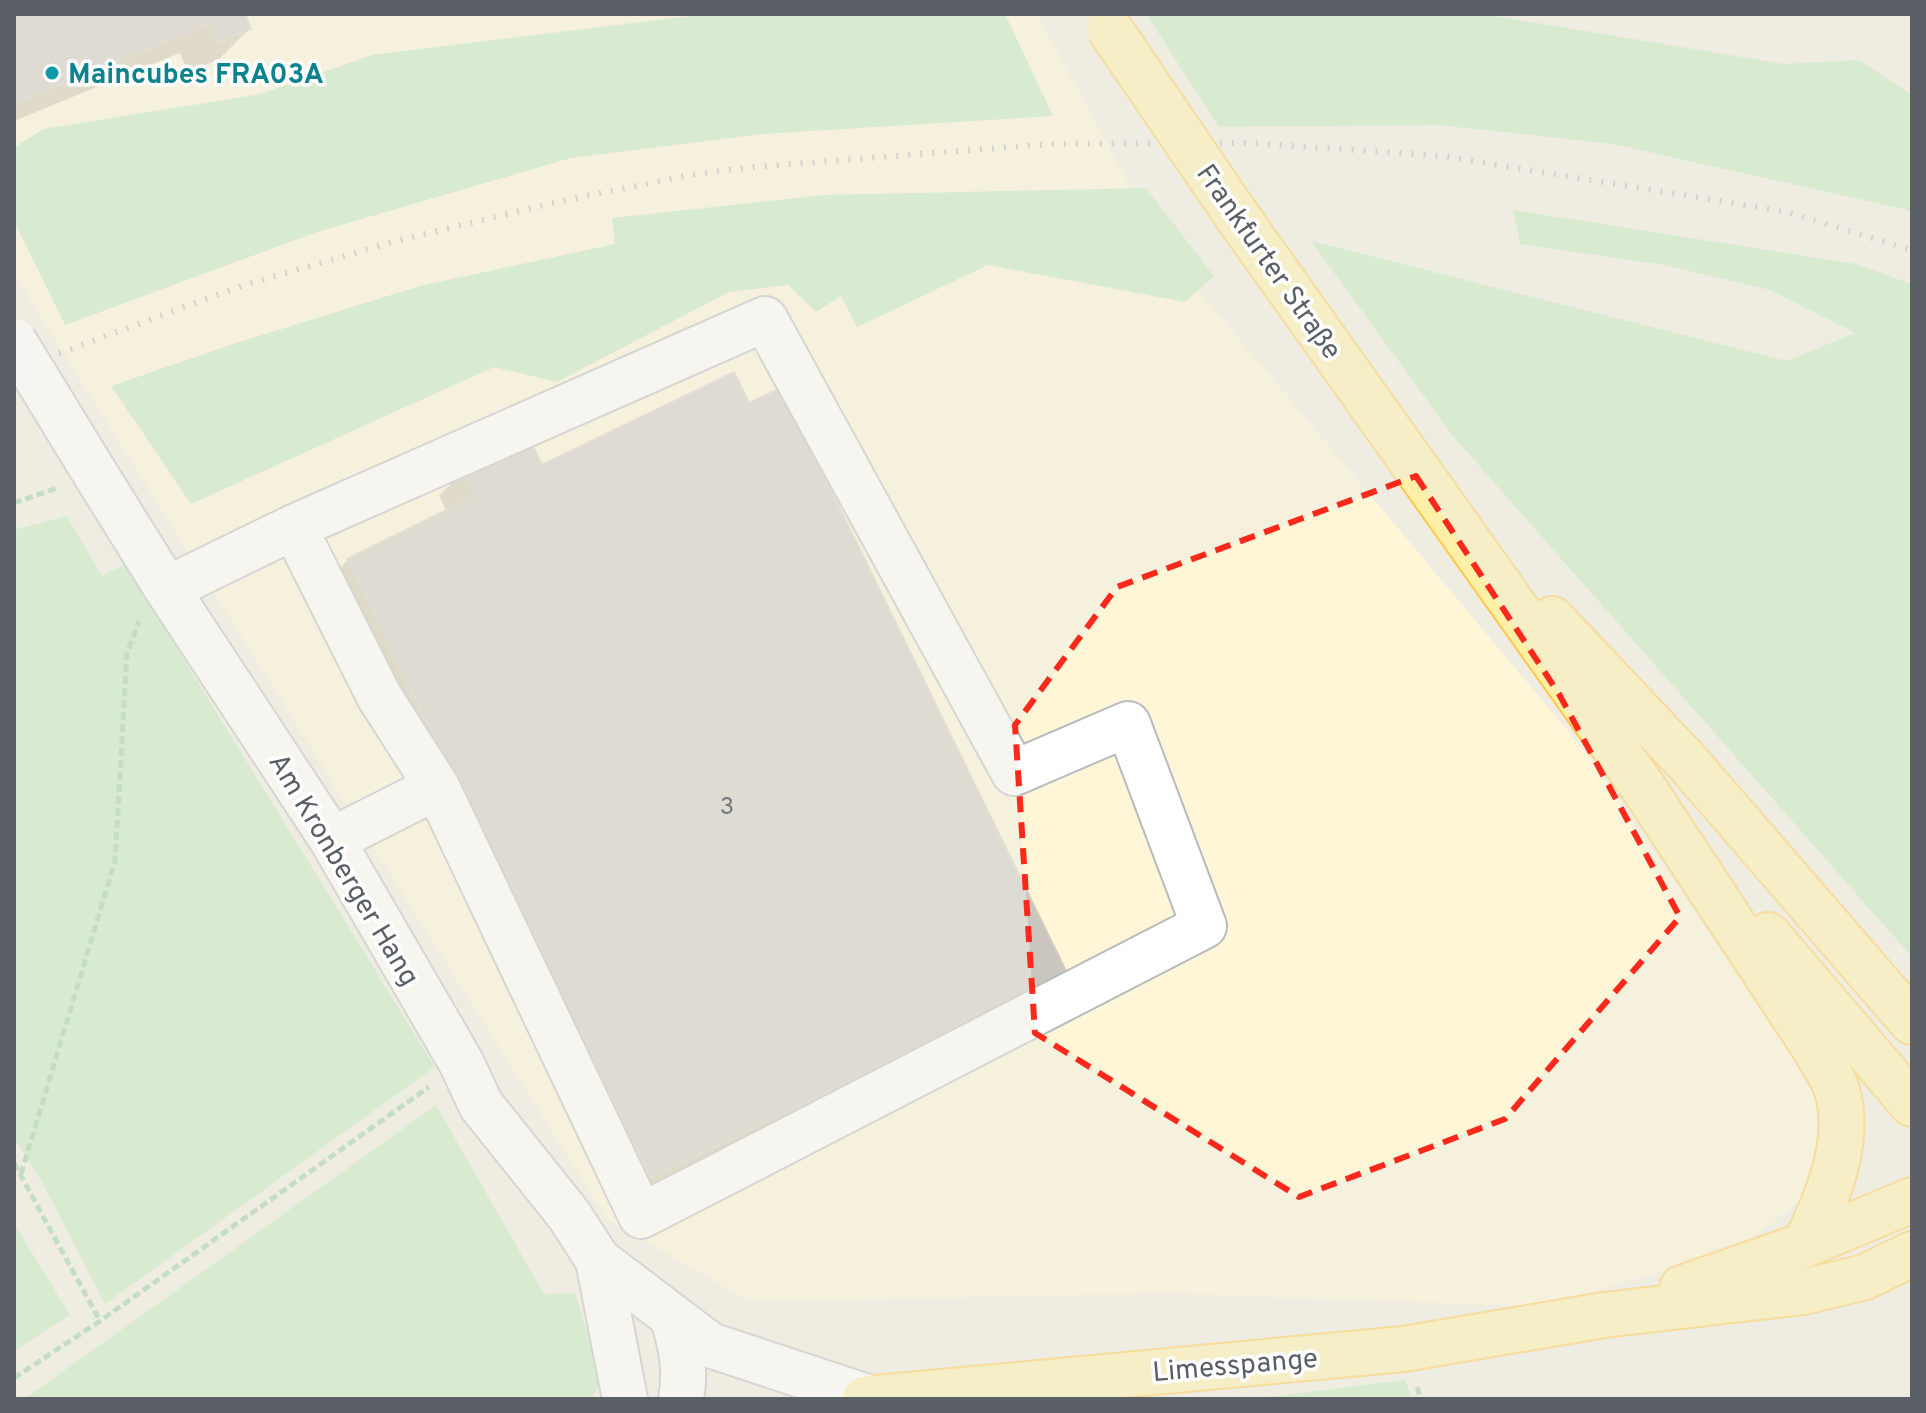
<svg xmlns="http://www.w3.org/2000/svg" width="1926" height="1413" font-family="Overpass,sans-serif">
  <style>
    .commercial { fill: #fff5d7 }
    .green { fill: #bde9bc }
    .shadow { fill: #0003 }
    .building { fill: #cac6bf; stroke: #d4cdc0; stroke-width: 2 }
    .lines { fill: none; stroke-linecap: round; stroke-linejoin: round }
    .minor-casing { stroke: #b7bbc0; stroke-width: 48 }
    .major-casing { stroke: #ffc84b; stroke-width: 48 }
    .path { stroke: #94cba2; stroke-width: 5; stroke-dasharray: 8 4; stroke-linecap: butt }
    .minor { stroke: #fff; stroke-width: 44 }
    .major { stroke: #ffefa7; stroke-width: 44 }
    .rail { stroke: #b4b5b6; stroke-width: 6; stroke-dasharray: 2 10; stroke-linecap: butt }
    .minor-bridge-casing { stroke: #b7bbc0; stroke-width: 48; stroke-linecap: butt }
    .major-bridge-casing { stroke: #ffc84b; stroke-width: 48; stroke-linecap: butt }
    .minor-bridge { stroke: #fff; stroke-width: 44 }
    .major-bridge { stroke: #ffefa7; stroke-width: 44 }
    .marked { fill: none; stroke: #fb281c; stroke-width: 6; stroke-dasharray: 16 10; stroke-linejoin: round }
    .culture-dot { fill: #0f9aa8; stroke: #fff; stroke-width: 3 }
    .labels { text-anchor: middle; stroke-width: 7; stroke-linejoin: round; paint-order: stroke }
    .number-label { font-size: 24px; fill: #76797c }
    .culture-label { font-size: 28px; font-weight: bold; fill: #0d838f; stroke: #fff; text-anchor: start }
    .street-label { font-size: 28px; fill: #5a5f65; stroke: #fff }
  </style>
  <rect width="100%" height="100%" fill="#efece2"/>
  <path class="commercial" d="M14 14H1037L1164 249 1588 755 1812 1084 1826 1144 1804 1198 1738 1249 1540 1307 1176 1294 749 1301 607 1219 14 274Z"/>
  <path class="green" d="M706 14H1005L1053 116 763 134 571 158 317 232 65 325 14 221V148L43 129 260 94 372 55Z
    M1146 14H1483L1784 64 1859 60 1912 95V211L1613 144 1437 125 1219 127Z
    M1146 188 1214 276 1185 302 988 265 857 327 841 296 816 312 788 285 729 292 557 382 494 367 191 504 111 386 236 343 420 286 615 244 612 218 823 195Z
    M1513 210 1856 264 1912 284V957L1453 436 1311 241 1787 361 1855 333 1770 290 1664 265 1520 244Z
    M67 516 102 576 125 564 435 1067 105 1304 43 1184 14 1138V530Z
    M436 1105 544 1294 575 1293 602 1380 591 1399H24Z
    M14 1223 70 1315 14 1351Z
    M1405 1380 1412 1399H1253Z"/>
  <path class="shadow" d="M14 14H243L249 29 218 60 188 72 180 53 14 121Z
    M541 468 1042 999 625 1201 324 584 348 560 447 512 439 496 463 472Z"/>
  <path class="building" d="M14 14H245L251 29 219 42 211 23 14 104Z
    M734 372 749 403 781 388 1068 975 650 1178 347 559 475 496 462 471 529 438 542 465Z"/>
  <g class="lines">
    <g class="minor-casing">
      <path id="minor" d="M96 475 167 589 332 840 462 1064 481 1105 569 1215 598 1260 710 1345 870 1398
        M167 589 294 527 765 319 1014 773 1128 724 1204 926 641 1216 437 787 379 696 294 527
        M332 840 437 787
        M598 1260 625 1399
        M673 1319C682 1348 686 1370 681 1399"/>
    </g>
    <g class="major-casing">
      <path id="major" d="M1237 216 1645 790 1817 1052C1823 1064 1833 1077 1837 1090 1852 1142 1827 1199 1805 1245
        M1552 619 1688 763 1912 1022
        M1768 935 1912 1104
        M1682 1288 1805 1245 1912 1200
        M865 1399 1404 1349 1604 1315 1803 1292 1865 1277 1912 1254"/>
    </g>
    <path class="path" d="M14 503 57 488
      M14 1163 100 1321
      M21 1174 115 861 127 654 139 621
      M14 1378 100 1321 429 1087
      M1417 1387 1421 1399"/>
    <use href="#minor" class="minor"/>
    <use href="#major" class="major"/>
    <path class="rail" d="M14 370 241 286 403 239 566 200 696 174 753 167 1049 144 1248 143 1443 156 1787 212 1912 250"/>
    <g class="minor-bridge-casing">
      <path id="minor-bridge" d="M14 341 96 475"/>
    </g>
    <g class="major-bridge-casing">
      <path id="major-bridge" d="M1109 28 1237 216"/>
    </g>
    <use href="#minor-bridge" class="minor-bridge"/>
    <use href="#major-bridge" class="major-bridge"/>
  </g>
  <path d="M0 0H1926V1413H0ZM1416 476 1559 694 1680 917 1505 1119 1299 1197 1035 1033 1015 725 1117 587Z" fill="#efece2" fill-opacity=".55" fill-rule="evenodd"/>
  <path class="marked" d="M1416 476 1559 694 1680 917 1505 1119 1299 1197 1035 1033 1015 725 1117 587Z"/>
  <circle class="culture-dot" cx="52" cy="73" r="8"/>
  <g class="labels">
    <g class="number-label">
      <text x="727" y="814">3</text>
    </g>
    <g class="culture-label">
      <text x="68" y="83">Maincubes FRA03A</text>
    </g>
    <g class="street-label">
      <text transform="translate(1270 261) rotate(55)" y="10">Frankfurter Straße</text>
      <text transform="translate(345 869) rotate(59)" y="10">Am Kronberger Hang</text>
      <text transform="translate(1235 1364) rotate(-5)" y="10">Limesspange</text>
    </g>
  </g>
  <rect width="1926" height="1413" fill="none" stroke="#5a5f65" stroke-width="32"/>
</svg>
